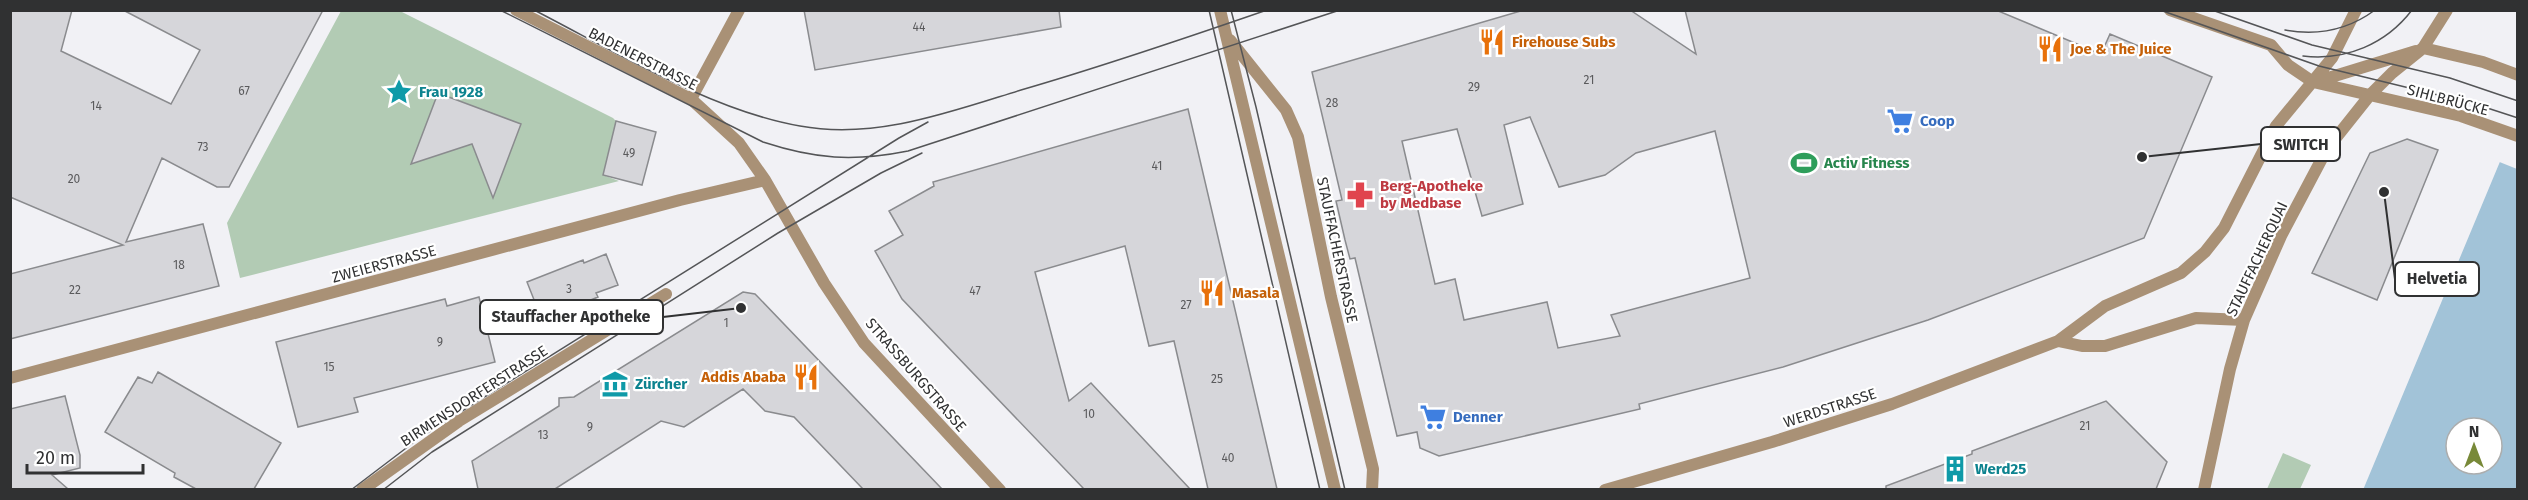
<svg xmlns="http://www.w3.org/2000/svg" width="2528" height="500" font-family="'Fira Sans',sans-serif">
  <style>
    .green { fill: #b2cbb4 }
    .water { fill: #a2c3d8; fill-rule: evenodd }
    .pier { fill: #f1f1f5 }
    .building { fill: #d6d6da; stroke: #8a8b8e; stroke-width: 1.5; fill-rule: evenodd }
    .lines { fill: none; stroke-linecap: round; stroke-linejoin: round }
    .minor { stroke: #a99176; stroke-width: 12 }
    .tertiary { stroke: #a99176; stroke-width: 12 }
    .tram { stroke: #545557; stroke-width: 1.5 }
    .labels { text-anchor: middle; stroke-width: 4.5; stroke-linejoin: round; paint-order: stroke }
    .number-label { font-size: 12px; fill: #5a5a5c }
    .food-label { font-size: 15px; font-weight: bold; fill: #c56008; stroke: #fff; text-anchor: start }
    .street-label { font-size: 15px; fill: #303132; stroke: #fff }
    .culture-label { font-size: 15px; font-weight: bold; fill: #0d838f; stroke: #fff; text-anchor: start }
    .shop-label { font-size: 15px; font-weight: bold; fill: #366cbe; stroke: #fff; text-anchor: start }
    .leisure-label { font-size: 15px; font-weight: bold; fill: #27864d; stroke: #fff; text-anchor: start }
    .health-label { font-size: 15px; font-weight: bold; fill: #be3a42; stroke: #fff; text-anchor: start }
    .leader { fill: none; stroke: #303132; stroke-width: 2 }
    .callout-dot { fill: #303132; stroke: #fff; stroke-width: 2 }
    .callout { fill: #fff; stroke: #303132; stroke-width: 2 }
    .callout-label { font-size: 16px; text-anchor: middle; font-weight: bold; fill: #303132 }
  </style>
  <rect width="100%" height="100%" fill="#f1f1f5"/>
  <path class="green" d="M341 11H400L613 118 616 121 603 175 619 181 240 278 227 223Z
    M2283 453 2311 465 2300 489H2267Z"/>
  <path class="water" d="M2517 121V489L2363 490 2499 164ZM2456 428H2492V464H2456Z"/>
  <path class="pier" d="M2518 118 2517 169 2497 161Z"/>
  <path class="building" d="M10 10H72L61 51 171 104 200 50 123 10H323L229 187H217L162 158 126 242 203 224 219 286 10 339V274L123 245 10 197Z
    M804 10H1059L1061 27 815 70Z
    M1524 10H1630L1696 54 1685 10H1996L2101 54 2110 34 2212 77 2144 238 1928 320 1783 367 1639 404 1640 409 1439 456 1420 448 1417 432 1397 436 1355 258 1350 259 1345 240 1336 201 1342 200 1312 72ZM1530 117 1559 187 1605 175 1636 153 1715 131 1750 278 1611 315 1620 336 1558 348 1547 302 1464 320 1455 279 1435 284 1402 141 1457 129 1482 216 1523 204 1504 125Z
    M438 93 521 124 493 198 472 144 411 164Z
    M1188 109 1277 489H1208L1174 341 1149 346 1125 246 1035 272 1069 401 1091 383 1190 489H1084L902 299 875 251 903 235 889 211 934 186 933 182Z
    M616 121 656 132 642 185 603 175Z
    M2407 139 2438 150 2377 300 2312 273 2370 153Z
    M606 254 618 285 596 293 598 297 542 320 527 282 583 260 584 263Z
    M743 292 755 294 759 298 942 489H863L794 417 765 411 743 389 684 427 661 421 555 489H478L472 461 559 406V398L574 397Z
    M479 297 495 362 354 398 358 412 298 427 276 342 445 299 447 306Z
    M158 372 281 443 254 489H196L174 477 175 473 105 432 138 377 152 383Z
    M65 396 80 455V468L52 475 68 489H10V409Z
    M2106 401 2167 462 2156 489H1886V486L1972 454V451Z"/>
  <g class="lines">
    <path class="minor" d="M2170 10 2271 45 2288 65 2313 82
      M691 99 739 10
      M362 490 459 421 666 294"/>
    <path class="tertiary" d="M516 10 691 99 739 143 765 180 824 283 864 343 1000 490
      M1220 10 1335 490
      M1230 40 1286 110 1298 137 1331 297 1373 469 1372 490
      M2423 48 2483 62 2518 75
      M2313 82 2461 116 2518 136
      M2315 82 2416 51
      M2058 341 2082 346H2105L2196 318 2244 320
      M10 378 680 200 765 180
      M1605 490 1772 442 1892 404 2058 341 2105 306 2181 273 2205 252 2224 228 2276 126 2332 58 2356 10
      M2204 490 2230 369 2244 320 2281 236 2327 149 2370 95 2392 73 2423 48 2447 10"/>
    <path class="tram" d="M500 10 763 142C815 159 853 162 908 151L1340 10
      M534 10C614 51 712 111 800 126 875 140 950 112 1021 90 1104 66 1186 38 1267 10
      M1209 10 1320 490
      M1231 10 1256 107 1345 490
      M2160 10 2319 66 2475 104 2518 118
      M2212 10 2312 45 2450 78 2518 101
      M2285 30C2318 36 2348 30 2375 10
      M2303 56C2346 61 2386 44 2412 10
      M351 490 422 436 899 138 928 122
      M383 490 432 452 778 233 881 173 922 153"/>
  </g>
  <defs>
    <g id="restaurant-bare" transform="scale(2.07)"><path d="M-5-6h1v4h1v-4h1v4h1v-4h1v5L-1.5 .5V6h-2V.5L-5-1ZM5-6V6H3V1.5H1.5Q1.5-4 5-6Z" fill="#e8710a" stroke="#fff" stroke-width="2.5" paint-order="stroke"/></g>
    <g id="sight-bare" transform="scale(2.07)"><path d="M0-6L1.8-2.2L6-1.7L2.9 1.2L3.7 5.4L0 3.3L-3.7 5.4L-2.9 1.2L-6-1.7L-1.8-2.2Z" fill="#0f9aa8" stroke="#fff" stroke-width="2.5" paint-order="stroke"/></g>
    <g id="supermarket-bare" transform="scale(2.07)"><path d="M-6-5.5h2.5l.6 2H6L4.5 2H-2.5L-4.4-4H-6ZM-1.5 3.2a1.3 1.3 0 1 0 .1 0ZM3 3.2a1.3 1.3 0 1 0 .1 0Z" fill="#3f7fe0" stroke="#fff" stroke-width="2.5" paint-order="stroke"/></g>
    <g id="stadium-bare" transform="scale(2.07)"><path d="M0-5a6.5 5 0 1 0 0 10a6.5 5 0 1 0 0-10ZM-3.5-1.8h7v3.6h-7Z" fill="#2e9e5b" stroke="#fff" stroke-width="2.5" paint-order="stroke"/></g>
    <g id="pharmacy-bare" transform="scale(2.07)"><path d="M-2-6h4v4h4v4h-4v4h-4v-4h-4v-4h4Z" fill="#e0444e" stroke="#fff" stroke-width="2.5" paint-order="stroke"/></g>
    <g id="museum-bare" transform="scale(2.07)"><path d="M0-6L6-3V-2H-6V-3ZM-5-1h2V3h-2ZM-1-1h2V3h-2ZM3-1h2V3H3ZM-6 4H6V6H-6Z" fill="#0f9aa8" stroke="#fff" stroke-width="2.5" paint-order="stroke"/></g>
    <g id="building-bare" transform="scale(2.07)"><path d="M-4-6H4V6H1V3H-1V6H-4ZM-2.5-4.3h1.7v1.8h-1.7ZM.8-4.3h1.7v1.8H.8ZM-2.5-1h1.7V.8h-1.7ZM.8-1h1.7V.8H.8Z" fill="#0f9aa8" stroke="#fff" stroke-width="2.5" paint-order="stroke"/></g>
  </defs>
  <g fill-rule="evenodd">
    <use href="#restaurant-bare" x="1492" y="42"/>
    <use href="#restaurant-bare" x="2050" y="49"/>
    <use href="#sight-bare" x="399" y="92"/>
    <use href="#supermarket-bare" x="1900" y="121"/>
    <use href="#stadium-bare" x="1804" y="163"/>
    <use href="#pharmacy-bare" x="1360" y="195"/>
    <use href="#restaurant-bare" x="1212" y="293"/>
    <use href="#restaurant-bare" x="806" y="377"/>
    <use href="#museum-bare" x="615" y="384"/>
    <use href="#supermarket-bare" x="1433" y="417"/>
    <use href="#building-bare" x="1955" y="469"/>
  </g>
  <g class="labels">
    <g class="number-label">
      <text x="919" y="31">44</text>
      <text x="1589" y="84">21</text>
      <text x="1474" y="91">29</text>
      <text x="244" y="95">67</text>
      <text x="1332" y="107">28</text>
      <text x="96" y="110">14</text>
      <text x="203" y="151">73</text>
      <text x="629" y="157">49</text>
      <text x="1157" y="170">41</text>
      <text x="74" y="183">20</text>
      <text x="179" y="269">18</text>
      <text x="569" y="293">3</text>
      <text x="75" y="294">22</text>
      <text x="975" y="295">47</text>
      <text x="1186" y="309">27</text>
      <text x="726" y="327">1</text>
      <text x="440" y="346">9</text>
      <text x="329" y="371">15</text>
      <text x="1217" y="383">25</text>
      <text x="1089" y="418">10</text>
      <text x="2085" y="430">21</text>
      <text x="590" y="431">9</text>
      <text x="543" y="439">13</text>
      <text x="1228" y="462">40</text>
    </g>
    <g class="food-label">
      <text x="1512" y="47">Firehouse Subs</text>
      <text x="2070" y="54">Joe &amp; The Juice</text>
      <text x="1232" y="298">Masala</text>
      <text x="786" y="382" text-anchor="end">Addis Ababa</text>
    </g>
    <g class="street-label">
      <text transform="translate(643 59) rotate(27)" y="5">BADENERSTRASSE</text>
      <text transform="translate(2448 100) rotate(15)" y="5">SIHLBRÜCKE</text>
      <text transform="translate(1337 250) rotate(78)" y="5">STAUFFACHERSTRASSE</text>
      <text transform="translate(2257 259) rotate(-65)" y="5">STAUFFACHERQUAI</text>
      <text transform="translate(384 264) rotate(-15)" y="5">ZWEIERSTRASSE</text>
      <text transform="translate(916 375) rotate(49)" y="5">STRASSBURGSTRASSE</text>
      <text transform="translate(474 396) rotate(-33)" y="5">BIRMENSDORFERSTRASSE</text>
      <text transform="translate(1830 408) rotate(-18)" y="5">WERDSTRASSE</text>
    </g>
    <g class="culture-label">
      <text x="419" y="97">Frau 1928</text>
      <text x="635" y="389">Zürcher</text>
      <text x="1975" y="474">Werd25</text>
    </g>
    <g class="shop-label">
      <text x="1920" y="126">Coop</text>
      <text x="1453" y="422">Denner</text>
    </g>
    <g class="leisure-label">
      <text x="1824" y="168">Activ Fitness</text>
    </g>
    <g class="health-label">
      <text x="1380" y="191">Berg-Apotheke<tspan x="1380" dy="17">by Medbase</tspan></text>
    </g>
  </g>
  <path class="leader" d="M2142 157L2261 144M2384 192L2395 279M741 308L663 317"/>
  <g class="callout-dot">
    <circle cx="2142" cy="157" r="6"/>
    <circle cx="2384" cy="192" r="6"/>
    <circle cx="741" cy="308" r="6"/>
  </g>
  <g class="callout">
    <rect x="2261" y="127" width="79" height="34" rx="6"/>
    <rect x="2395" y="262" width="84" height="34" rx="6"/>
    <rect x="480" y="300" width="183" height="34" rx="6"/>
  </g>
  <g class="callout-label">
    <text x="2301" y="150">SWITCH</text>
    <text x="2437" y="284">Helvetia</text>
    <text x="571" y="322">Stauffacher Apotheke</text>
  </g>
  <rect width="2528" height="500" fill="none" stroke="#303132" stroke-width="24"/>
  <g transform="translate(2474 446)"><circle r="28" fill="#ffffff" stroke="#acadad" stroke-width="1.5"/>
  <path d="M0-4.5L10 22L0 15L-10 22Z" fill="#788938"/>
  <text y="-9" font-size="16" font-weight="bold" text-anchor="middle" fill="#303132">N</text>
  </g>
  <path d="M27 464v9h116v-9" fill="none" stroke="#303132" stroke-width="3"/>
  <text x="36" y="464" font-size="18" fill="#303132" stroke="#ffffff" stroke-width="4.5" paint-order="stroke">20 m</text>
</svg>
